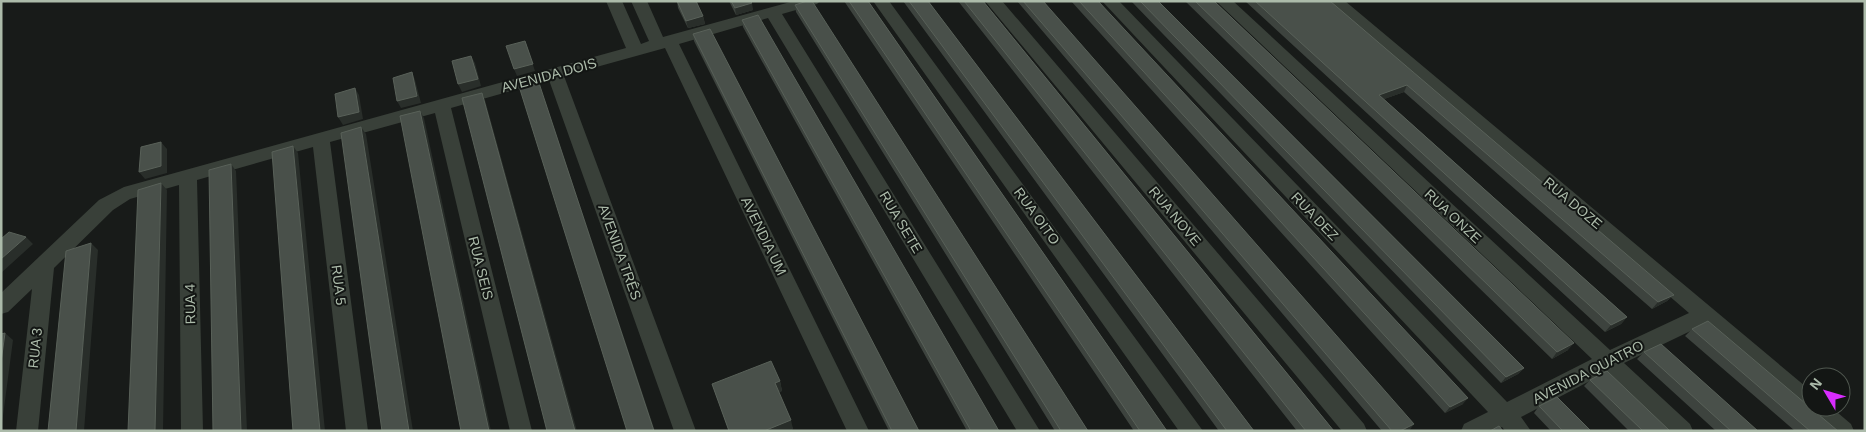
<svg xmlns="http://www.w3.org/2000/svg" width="1866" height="432" font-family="Helvetica,sans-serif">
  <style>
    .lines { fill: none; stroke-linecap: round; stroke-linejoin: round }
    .street { fill: #394039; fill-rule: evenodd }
    .wall { fill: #3d433e }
    .shaded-wall { fill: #292e2a }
    .building { fill: #49504a; stroke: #596159 }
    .labels { text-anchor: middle; stroke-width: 4; stroke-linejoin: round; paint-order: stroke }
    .street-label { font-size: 14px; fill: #acbbaa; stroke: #131614 }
  </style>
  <rect width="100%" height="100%" fill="#181b19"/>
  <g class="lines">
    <path class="street" d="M606 1H622L641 44 649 41 631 1H647L663 37 794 1H820L817 4 782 14 1040 431H1017L768 18 679 44 869 431H847L665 48 564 76 696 431H674L549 80 451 108 532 431H510L435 113 330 142 368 431H346L313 147 197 180 203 431H181L179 185 130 199 113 210 54 268 38 431H16L32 289 8 312 1 314V293L99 200 124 187 626 48Z
      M873 1H889L1203 431H1179Z
      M985 1H1002L1364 424 1367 431H1342Z
      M1102 1H1119L1507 402 1592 359 1216 1H1233L1610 350 1689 313 1327 1H1345L1811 391V407H1831L1851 424 1854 431H1827L1703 325 1624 363 1690 424 1693 431H1667L1605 373 1521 417 1531 431H1505L1502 427 1494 431H1461L1464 424 1488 412Z"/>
  </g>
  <path class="wall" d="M677 1 703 16 705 24 688 28 678 8Z
    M729 1H750L753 10 736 15Z
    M844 1H868L1167 431H1134Z
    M903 1H928L1254 431H1219Z
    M958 1H983L1334 431H1297Z
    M1017 1H1043L1409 430 1382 431Z
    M1071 1H1098L1463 404 1445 413Z
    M1131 1H1158L1524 368 1518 374 1501 383Z
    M1185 1H1214L1568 350 1552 359Z
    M1245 1H1330L1674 295 1667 301 1652 309 1404 92 1384 99 1627 317 1621 324 1605 332Z
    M795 5 1088 431H1055L796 12Z
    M742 20 999 431H967L743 27Z
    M693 34 919 431H889L694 41Z
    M1692 329 1838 431H1795L1685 336Z
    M1644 352 1758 431H1716L1637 359Z
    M1590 380 1670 431H1629L1584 386Z
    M780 381 782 391 779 392 793 429 789 431H729L712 384Z
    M1539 406 1591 431H1551L1534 413Z"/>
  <path class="shaded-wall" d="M752 3 753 10 736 15 735 8Z
    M703 16 705 24 688 28 686 21Z
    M525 41 535 71 517 76 514 69Z
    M471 56 475 63 481 86 462 92 458 84Z
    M412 72 415 80 421 103 401 108 397 101Z
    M540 85 655 431H654Z
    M1407 85 1404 92 1376 102 1379 95Z
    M355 88 359 95 363 119 343 125 338 117Z
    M482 93 485 100 577 431H575Z
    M420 111 424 118 491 431H489Z
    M361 127 366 134 413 431H409Z
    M161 142 167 149V173L145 179 139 172Z
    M293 146 298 153 325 431H320Z
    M231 164 236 171 247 431H241Z
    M161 183 167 190 163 431H155Z
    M26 237 33 244 1 273V259Z
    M91 243 98 250 84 431H76Z
    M1674 295 1667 301 1652 309 1658 302Z
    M1627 317 1621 324 1605 332 1611 325Z
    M5 333 13 340 1 431V362Z
    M1574 343 1568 350 1552 359 1557 352Z
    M1524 368 1518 374 1501 383 1506 377Z
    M780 381 782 391 777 393 775 383Z
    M1468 398 1463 404 1445 413 1450 407Z
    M791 420 793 429 789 431H764Z
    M1414 424 1409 431H1400Z"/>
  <path class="building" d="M677 1H696L703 16 686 21Z
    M731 1H750L752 3 735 8Z
    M807 1H812L1088 431H1061L795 5Z
    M849 1H868L1167 431H1140Z
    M909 1H928L1254 431H1227Z
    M964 1H983L1334 431H1306Z
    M1023 1H1043L1414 424 1400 431H1392Z
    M1079 1H1098L1468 398 1450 407Z
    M1140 1H1158L1524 368 1506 377Z
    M1195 1H1214L1574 343 1557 352Z
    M1255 1H1330L1674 295 1658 302 1407 85 1379 95 1627 317 1611 325Z
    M758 15 999 431H971L742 20Z
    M710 29 919 431H892L693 34Z
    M525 41 533 64 514 69 506 46Z
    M471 56 478 79 458 84 452 61Z
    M412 72 417 96 397 101 393 78Z
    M537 77 654 431H627L518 83Z
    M355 88 359 112 338 117 335 94Z
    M482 93 575 431H547L462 98Z
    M420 111 489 431H461L400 116Z
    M361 127 409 431H382L341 133Z
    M161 142V166L139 172 141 147Z
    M293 146 320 431H293L272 152Z
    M231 164 241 431H213L209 170Z
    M161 183 155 431H128L138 190Z
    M9 232 26 237 1 259V239Z
    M91 243 76 431H48L66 251Z
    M1708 321 1838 431H1810L1692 329Z
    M5 333 1 362V334Z
    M1661 344 1758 431H1731L1644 352Z
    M771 361 780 381 775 383 791 420 764 431H729L712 384Z
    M1607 371 1670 431H1643L1590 380Z
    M1557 397 1591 431H1563L1539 406Z
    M1499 426 1503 431H1490Z"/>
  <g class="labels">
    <g class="street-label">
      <text transform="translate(549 75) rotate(-15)" y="5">AVENIDA DOIS</text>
      <text transform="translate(1573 203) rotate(40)" y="5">RUA DOZE</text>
      <text transform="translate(1037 216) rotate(54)" y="5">RUA OITO</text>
      <text transform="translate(1175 216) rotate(50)" y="5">RUA NOVE</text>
      <text transform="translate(1315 216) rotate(46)" y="5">RUA DEZ</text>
      <text transform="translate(1453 216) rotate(43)" y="5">RUA ONZE</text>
      <text transform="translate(901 222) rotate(59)" y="5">RUA SETE</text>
      <text transform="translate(764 236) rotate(64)" y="5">AVENDIA UM</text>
      <text transform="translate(620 252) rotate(70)" y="5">AVENIDA TRÊS</text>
      <text transform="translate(481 268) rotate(76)" y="5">RUA SEIS</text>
      <text transform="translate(339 285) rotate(83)" y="5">RUA 5</text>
      <text transform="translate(190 304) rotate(-91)" y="5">RUA 4</text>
      <text transform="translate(35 348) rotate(-84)" y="5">RUA 3</text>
      <text transform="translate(1588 372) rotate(-27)" y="5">AVENIDA QUATRO</text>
    </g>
  </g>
  <rect width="1866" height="432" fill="none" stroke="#acbbaa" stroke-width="5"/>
  <g transform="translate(1826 392) rotate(308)"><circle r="24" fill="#131614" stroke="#505850"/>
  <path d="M0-4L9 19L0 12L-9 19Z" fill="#d92cff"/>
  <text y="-8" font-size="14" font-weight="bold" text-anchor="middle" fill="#acbbaa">N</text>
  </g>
</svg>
